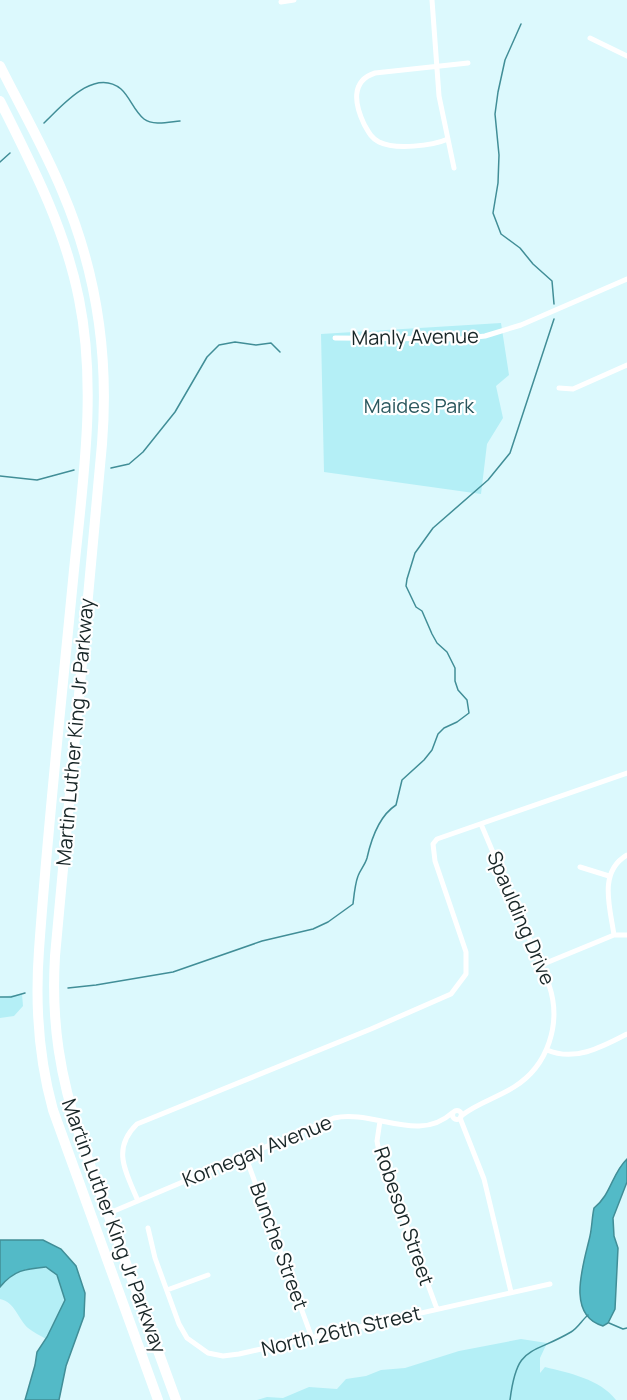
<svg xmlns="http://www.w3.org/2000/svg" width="627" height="1400" font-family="Manrope,sans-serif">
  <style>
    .green { fill: #b4eff6 }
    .water { fill: #53bac7; stroke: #418e97; stroke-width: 1.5 }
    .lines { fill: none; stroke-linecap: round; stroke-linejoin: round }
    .stream { stroke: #418e97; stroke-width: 1.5 }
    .minor { stroke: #fff; stroke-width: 5 }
    .motorway { stroke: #fff; stroke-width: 10 }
    .labels { text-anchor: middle; stroke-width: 4.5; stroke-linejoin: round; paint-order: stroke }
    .street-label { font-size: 20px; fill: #182627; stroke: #fff }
    .park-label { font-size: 20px; fill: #2b585e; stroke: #fff }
  </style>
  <rect width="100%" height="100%" fill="#dcf9fd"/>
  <path class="green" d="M501 323 509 375 496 386 503 418 487 444 481 494 324 472 321 334Z
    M22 994 23 1006 14 1016 0 1018V997Z
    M46 1267 57 1275 65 1300 46 1339C41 1336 33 1332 28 1328 18 1319 15 1302 0 1299V1287C14 1270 25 1269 46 1267Z
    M521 1339 547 1343 540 1358V1373L545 1367C569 1373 600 1379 616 1400H257L267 1397 283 1398 309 1387 337 1389 346 1379 366 1376 381 1370 405 1368 459 1351Z"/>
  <path class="water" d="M627 1159V1182L613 1218 614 1236 618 1248 615 1309 608 1323 603 1326C565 1315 584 1263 590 1236 592 1227 592 1217 594 1208 611 1195 612 1173 627 1159Z
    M0 1240H43L61 1249 76 1266 85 1293 84 1316 66 1366 59 1400H25L35 1365 37 1352 47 1337 65 1300 57 1275 46 1267C25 1269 14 1270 0 1287Z"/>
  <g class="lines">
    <path class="stream" d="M521 24 505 60 498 92 495 114 499 155 498 183 493 213 501 234 520 248 533 264 552 281 554 304
      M44 123C62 106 94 67 121 89 130 97 134 111 144 119 153 126 169 122 180 121
      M0 162 10 153
      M111 468 129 464 143 452 175 412 207 357 219 345 235 342 256 345 271 343 280 352
      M0 476 37 480 74 470
      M68 988 96 985 173 972 262 941 313 929 328 922 353 904C354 895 355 884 358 876 360 870 365 865 367 858 371 840 379 816 396 805L402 780 424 760 432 750 438 734 444 728 457 722 469 713 467 700 458 690 455 681V668L447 652 437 643 432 634 422 611 416 607 406 586 407 579 415 553 433 528 488 480 510 453 554 319
      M0 997H11L25 993
      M609 1323 623 1329 627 1328
      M510 1400C517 1344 530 1356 571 1332 578 1328 582 1320 588 1315"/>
    <path class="minor" d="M432 0 439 96 454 168
      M281 2 294 0
      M590 38 627 56
      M448 139C432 146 395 150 379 142 371 138 368 131 364 124 355 105 350 81 375 73L468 63
      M335 338 460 339 485 336 521 325 627 279
      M559 388 573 389 627 365
      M580 867 609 876
      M614 935C610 907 598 872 627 855
      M541 965 614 935H627
      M547 1050C575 1062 602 1047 627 1034
      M452.5 1115a4.5 4.5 0 1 1 9 0a4.5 4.5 0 1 1-9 0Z
      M461 1116C477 1103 497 1098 514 1087 548 1066 562 1023 549 985L481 824
      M460 1118 484 1179 511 1292
      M380 1121 377 1141 379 1152 437 1309
      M245 1155 312 1338
      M138 1201C126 1172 111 1149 137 1124L371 1029 451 994 466 974V952L435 861 433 844 437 839 627 773
      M107 1214 334 1118C373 1109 418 1144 452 1113
      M148 1228 155 1258 179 1324 187 1338 208 1353 223 1356 239 1354 550 1284
      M167 1290 208 1275"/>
    <path class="motorway" d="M0 66C21 108 45 149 63 193 97 273 109 357 102 444L55 956C51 1023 60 1077 81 1140L176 1400
      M0 101C32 165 65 228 79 299 97 388 83 480 74 570 62 696 48 823 39 950 35 1005 38 1056 53 1110L158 1400"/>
  </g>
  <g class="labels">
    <g class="street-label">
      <text transform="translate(415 337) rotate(-1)" y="7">Manly Avenue</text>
      <text transform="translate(75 732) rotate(-85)" y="7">Martin Luther King Jr Parkway</text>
      <text transform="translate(521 918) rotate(67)" y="7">Spaulding Drive</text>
      <text transform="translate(257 1151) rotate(-22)" y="7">Kornegay Avenue</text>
      <text transform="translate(404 1216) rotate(71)" y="7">Robeson Street</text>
      <text transform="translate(114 1226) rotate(70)" y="7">Martin Luther King Jr Parkway</text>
      <text transform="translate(279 1246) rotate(70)" y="7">Bunche Street</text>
      <text transform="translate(341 1331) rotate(-13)" y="7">North 26th Street</text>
    </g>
    <g class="park-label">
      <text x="419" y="413">Maides Park</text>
    </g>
  </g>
</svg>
